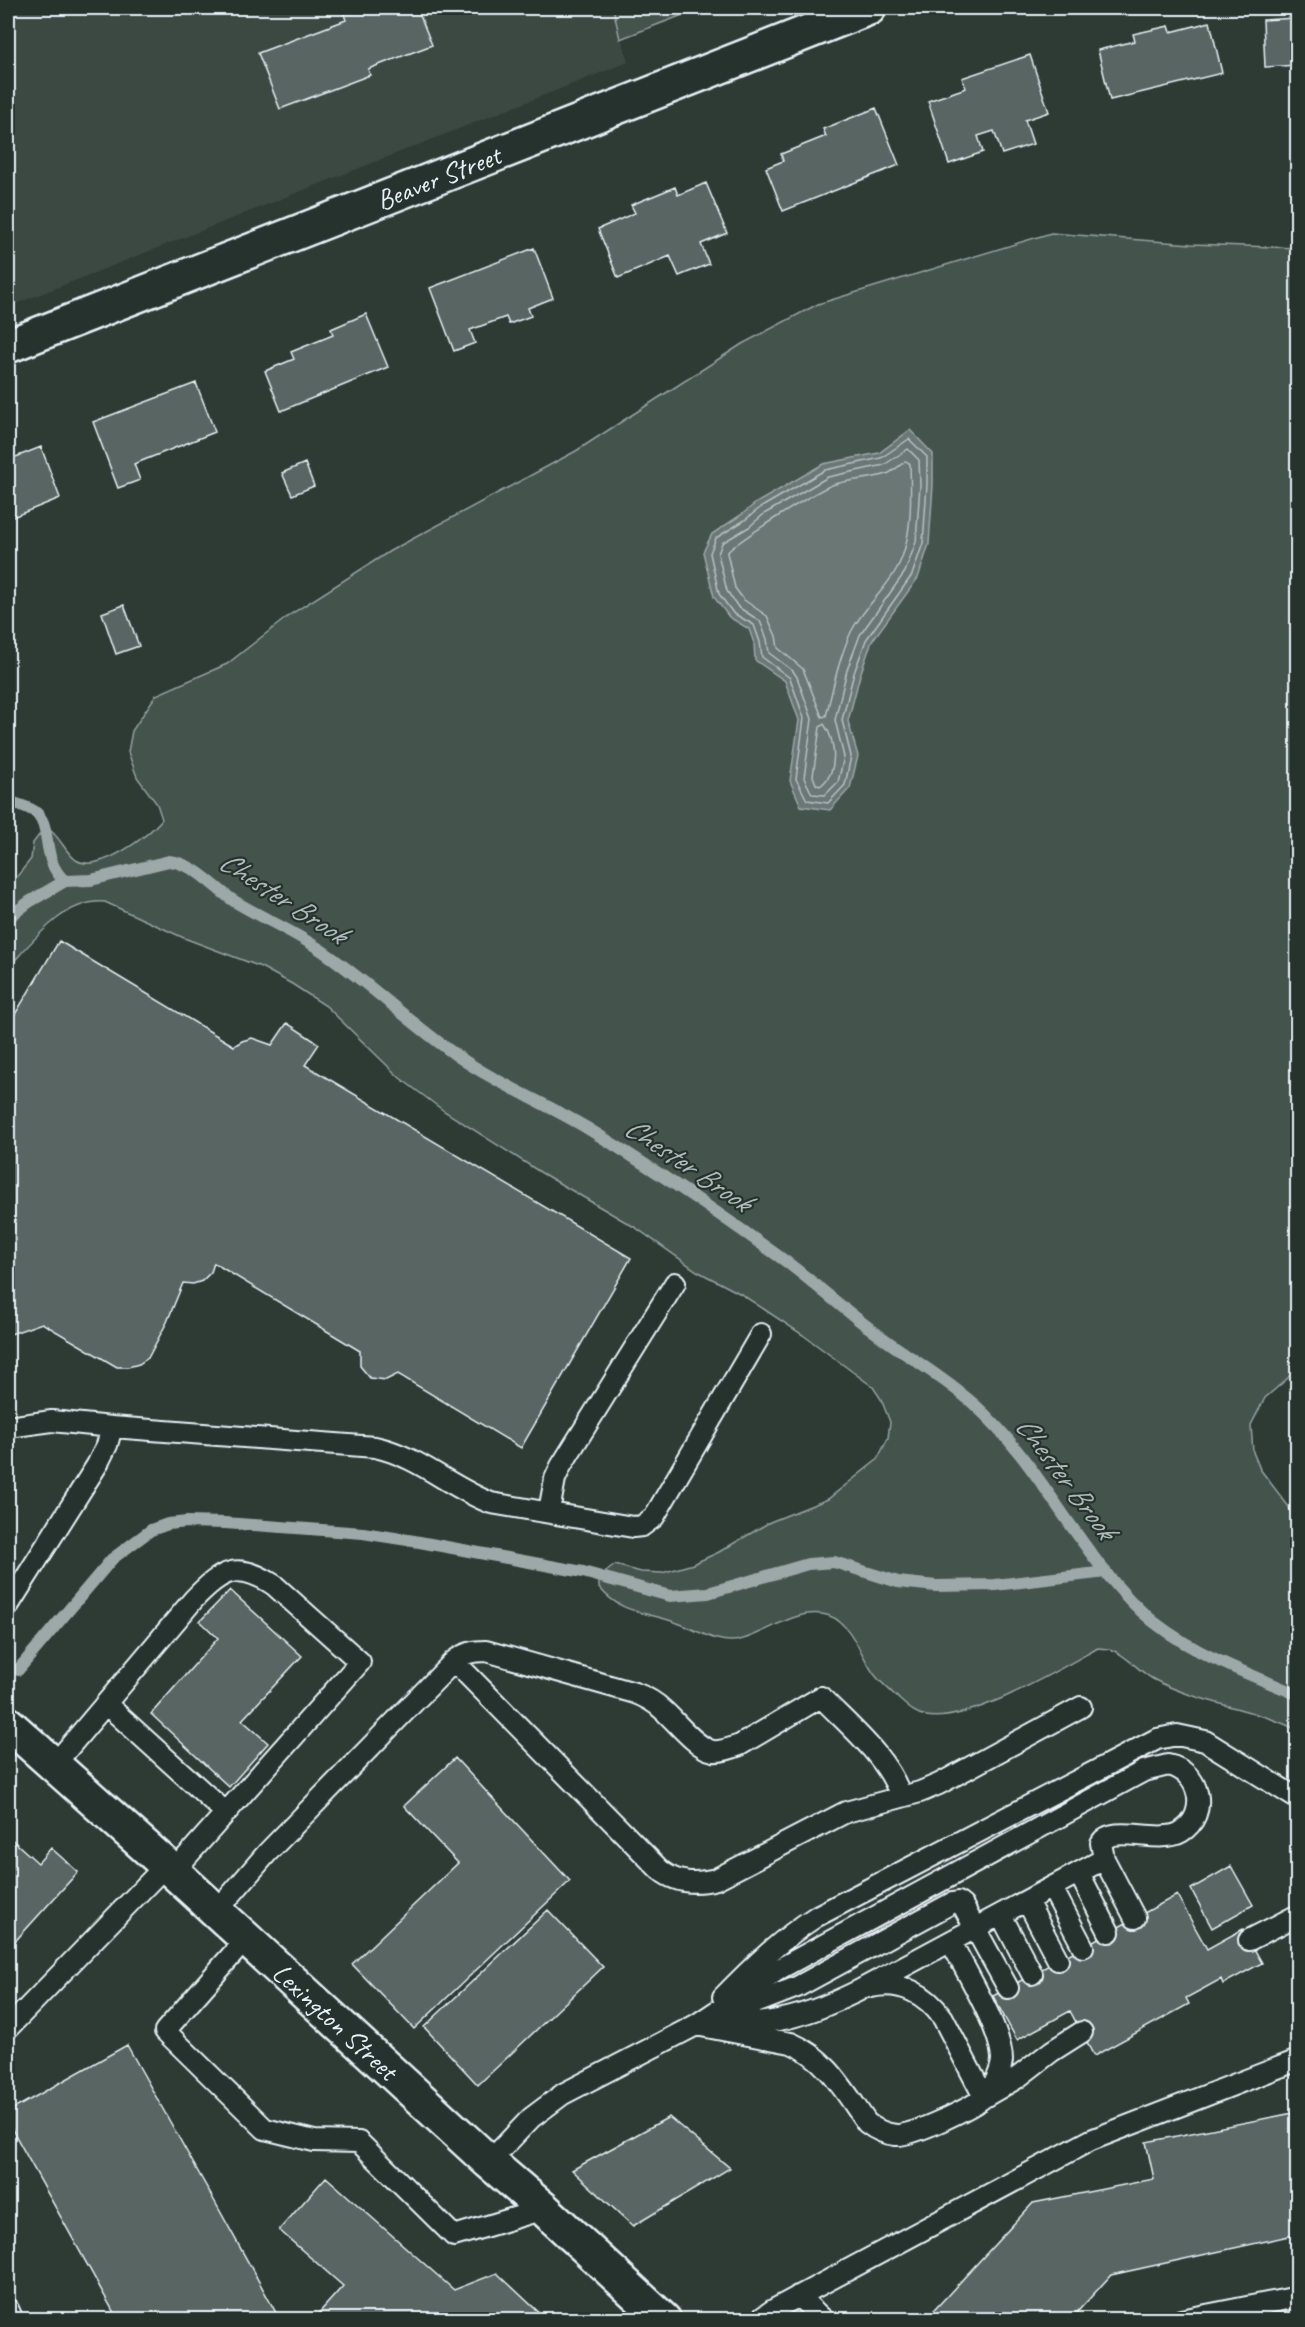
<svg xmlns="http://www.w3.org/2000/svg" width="1305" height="2327" font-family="Caveat,sans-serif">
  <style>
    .built { fill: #3b4843 }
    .green { fill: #45524e; stroke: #96a2a3; stroke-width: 1.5 }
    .water { fill: #6b7775; stroke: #9da8a9; stroke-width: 1.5 }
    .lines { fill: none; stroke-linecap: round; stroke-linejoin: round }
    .shore { stroke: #b6c0c4; stroke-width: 1.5 }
    .stream { stroke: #9da8a9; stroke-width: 12 }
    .building { fill: #596563; stroke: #e8f1f8; stroke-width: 1.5 }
    .service-casing { stroke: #e8f1f8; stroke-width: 24 }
    .secondary-casing { stroke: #e8f1f8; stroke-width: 38 }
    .primary-casing { stroke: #e8f1f8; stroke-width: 38 }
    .service { stroke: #26332d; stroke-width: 20 }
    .secondary { stroke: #26332d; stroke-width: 33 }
    .primary { stroke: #26332d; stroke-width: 33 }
    .labels { text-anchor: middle; stroke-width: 4.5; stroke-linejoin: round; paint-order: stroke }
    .street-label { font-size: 28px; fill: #e8f1f8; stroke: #26332d }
    .water-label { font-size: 30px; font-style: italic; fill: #b0babd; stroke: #26332d }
  </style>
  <rect width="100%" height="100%" fill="#2e3b35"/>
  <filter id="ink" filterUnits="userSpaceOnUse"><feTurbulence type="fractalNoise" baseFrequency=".0167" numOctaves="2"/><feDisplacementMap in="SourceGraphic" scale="12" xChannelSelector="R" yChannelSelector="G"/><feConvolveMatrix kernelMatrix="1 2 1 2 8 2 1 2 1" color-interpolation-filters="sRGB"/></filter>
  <g filter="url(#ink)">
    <path class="built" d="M8 8H613L628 62 8 307Z"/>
    <path class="green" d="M613 8H701L620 39Z
      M1051 233 1191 244 1297 248 1298 1364 1288 1378 1265 1398 1251 1425 1253 1452 1260 1469 1289 1507 1296 1530 1297 1730C1252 1707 1199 1704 1153 1679 1140 1672 1125 1654 1112 1650 1108 1648 1102 1649 1098 1648 1060 1669 969 1724 926 1716 915 1714 908 1707 900 1700 891 1691 881 1683 874 1674 860 1655 850 1617 822 1614 793 1610 767 1633 740 1640 719 1645 699 1631 680 1624 649 1611 622 1616 599 1587V1577L615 1565 641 1572 662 1573 693 1564 719 1552 770 1522 828 1499 877 1460 888 1438 890 1422 881 1399 873 1387 803 1335 741 1294 697 1271 636 1228 540 1172 444 1111 400 1078 326 1006 292 984 261 967 184 938 105 902C64 899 33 941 8 968V888L31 859 33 843 40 834 51 831C61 839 66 853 76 860 98 874 149 836 162 819L157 804 137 777 128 752 132 731 156 695 227 664 291 614 390 551 576 451 742 344 818 304Z"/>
    <path class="water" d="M910 430 933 454V485L929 544 918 578 872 641 860 675 848 721 858 756 850 788 830 810 801 806 790 781 799 720 785 681 755 660 754 643 749 629 729 617 714 597 703 552 712 534 741 515 756 503 823 464 879 453Z"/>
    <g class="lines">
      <path class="shore" d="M909 439 927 457V485L923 543 912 575 866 640 854 673 842 720 851 756 845 785 828 803 807 800 796 779 804 718 790 678 762 657 760 642 754 625 733 613 719 594 710 553 716 538 745 520 760 508 825 470 881 458Z
        M908 449 919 460 920 485 916 542 905 572 860 635 847 670 835 720 844 757 838 782 825 795 812 794 804 778 812 719 797 677 793 671 769 653 767 639 760 621 738 607 727 591 718 554 722 543 749 527 764 514 828 477 884 465Z
        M906 461 910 464C911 496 913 539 897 568 885 591 863 608 851 632 839 658 833 688 826 716L822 717 803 669 778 648 776 636 767 616 744 600 735 588 727 553C732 544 818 490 832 485 849 479 869 480 887 474 894 471 900 465 906 461Z
        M824 724C836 741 839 773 820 786L816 784 813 776 820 727Z"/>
      <path class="stream" d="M8 801C16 804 26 806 34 811 54 824 39 859 65 881L91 880 169 861C196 864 212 886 234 901 262 918 293 931 321 950 368 982 409 1022 456 1055 497 1084 544 1102 587 1128 656 1170 723 1216 788 1263 817 1285 843 1309 872 1330 906 1356 944 1377 976 1406 1041 1465 1077 1551 1141 1611 1185 1652 1244 1671 1298 1695
        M8 918 29 902 65 881
        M18 1670 112 1559 151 1530 168 1524 187 1522 225 1523 363 1533 414 1541 583 1572 670 1596 708 1593 808 1564 834 1562 898 1582 936 1586 995 1585 1106 1572"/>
    </g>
    <path class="building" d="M342 8H372L373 9 417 8 432 45 368 69 370 75 280 109 258 53 346 20Z
      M1294 12H1298V65L1265 67 1263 20 1295 18Z
      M1210 22 1222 73 1110 100 1098 50 1135 41 1133 34 1169 26 1171 32Z
      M1030 55 1049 112 1025 120 1033 144 1002 154 994 131 978 136 983 152 949 164 928 101 966 88 962 78Z
      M876 108 899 165 783 211 766 168 783 161 781 154 826 136 823 129Z
      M706 183 727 233 701 244 709 264 679 276 670 256 618 278 598 229 635 213 631 205 675 187 678 195Z
      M534 248 553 298 528 308 531 316 509 324 506 317 470 330 475 343 454 351 430 288Z
      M366 314 388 367 281 411 265 371 294 359 291 352 333 335 331 329Z
      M196 383 215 432 134 464 140 480 118 488 93 422Z
      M41 447 60 498 8 519V460Z
      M305 463 314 486 292 495 282 473Z
      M124 605 139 646 116 654 102 613Z
      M59 941 234 1046 242 1041 252 1038 272 1045 287 1023 319 1044 305 1065 631 1258 521 1448 398 1374 386 1380 370 1378 360 1366V1351L214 1263 211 1272 202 1281 193 1284 183 1283 167 1322 148 1358 139 1364 128 1367H117L42 1323 8 1335V1026Z
      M230 1590 302 1656 242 1720 268 1743 229 1787 151 1714 218 1638 200 1621Z
      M455 1758 570 1881 414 2029 352 1964 458 1863 404 1806Z
      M8 1836 38 1863 51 1848 78 1872 8 1949Z
      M1231 1866 1253 1905 1212 1928 1191 1889Z
      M1177 1895 1207 1949 1243 1929 1262 1963 1223 1984 1221 1979 1186 1998 1189 2004 1094 2056 1070 2011 1017 2040 993 1996Z
      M548 1910 603 1967 478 2085 424 2027Z
      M127 2045 220 2211 280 2320H118L8 2122V2112Z
      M1298 2112V2234L1111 2275 1070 2320H925L1033 2203 1154 2179 1146 2142Z
      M669 2117 730 2168 633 2226 572 2170Z
      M326 2177 454 2290 497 2273 547 2320H325L318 2314 343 2286 279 2230Z"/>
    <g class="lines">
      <g class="service-casing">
        <path id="service" d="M8 1427 52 1421 112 1427
          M549 1511 555 1479 561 1466 675 1283
          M8 1606 97 1465 107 1445 112 1427 375 1447C418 1456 451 1488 491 1503L633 1527 642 1526 654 1517 761 1334
          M454 1661 660 1870C677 1884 696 1884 716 1879L846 1812 920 1792 939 1784 1081 1707
          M106 1704 226 1813
          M54 1765 194 1599C222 1570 237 1561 274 1585L360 1662 173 1872
          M1168 1765C1200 1771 1210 1814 1181 1832 1159 1845 1112 1823 1101 1843L1104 1859 858 1991C829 2005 799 2018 766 2022 743 2025 719 2024 696 2025L781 1968 1129 1779 1144 1771Z
          M1104 1859 1135 1918
          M1079 1873 1109 1932
          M1052 1888 1083 1947
          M1027 1901 1058 1960
          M216 1912 267 1853 454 1661C464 1653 473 1651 486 1651L635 1693C646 1697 655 1702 663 1710 676 1721 696 1748 713 1751 722 1752 732 1748 740 1745L821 1697C850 1727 888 1757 901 1797
          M1001 1915 1032 1974
          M246 1939 165 2031 265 2129 314 2141 359 2142 454 2236 544 2209
          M1249 1940 1298 1915
          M871 1987C901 1980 926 1994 943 2018L984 2097 1017 2078 1052 2051 1082 2032
          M723 1997C752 1967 781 1939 817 1916L1157 1739 1177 1735 1205 1741 1298 1799
          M727 2014 797 1987 952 1903 958 1902 963 1906 1008 1988
          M8 2028 166 1865
          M489 2162 531 2118 563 2094 696 2025 791 2043C827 2058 845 2092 867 2123 876 2130 885 2134 896 2135 912 2136 972 2108 984 2097 993 2089 1001 2072 1002 2060 1002 2030 965 1970 951 1942
          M798 2296 824 2320
          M8 2309 13 2320
          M759 2320 773 2310 1091 2140 1298 2060
          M1181 2320 1298 2297"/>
      </g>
      <g class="secondary-casing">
        <g id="secondary">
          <path id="s1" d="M8 346 869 8"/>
        </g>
      </g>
      <g class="primary-casing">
        <g id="primary">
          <path id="s2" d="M8 1724 166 1865 489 2162 544 2209 664 2320"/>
        </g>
      </g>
      <use href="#service" class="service"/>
      <use href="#secondary" class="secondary"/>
      <use href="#primary" class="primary"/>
    </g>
  </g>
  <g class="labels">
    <g class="street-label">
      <text dy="10" stroke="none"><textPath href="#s1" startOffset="462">Beaver Street</textPath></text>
      <text dy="10" stroke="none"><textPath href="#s2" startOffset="442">Lexington Street</textPath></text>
    </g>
    <g class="water-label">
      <text transform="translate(283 897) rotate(33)" y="10">Chester Brook</text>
      <text transform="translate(688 1164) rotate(34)" y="10">Chester Brook</text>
      <text transform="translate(1066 1477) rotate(53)" y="10">Chester Brook</text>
    </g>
  </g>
  <rect width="1305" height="2327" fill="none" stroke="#26332d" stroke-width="30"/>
  <rect x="15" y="15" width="1275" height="2297" fill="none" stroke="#e8f1f8" stroke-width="2" filter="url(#ink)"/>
</svg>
